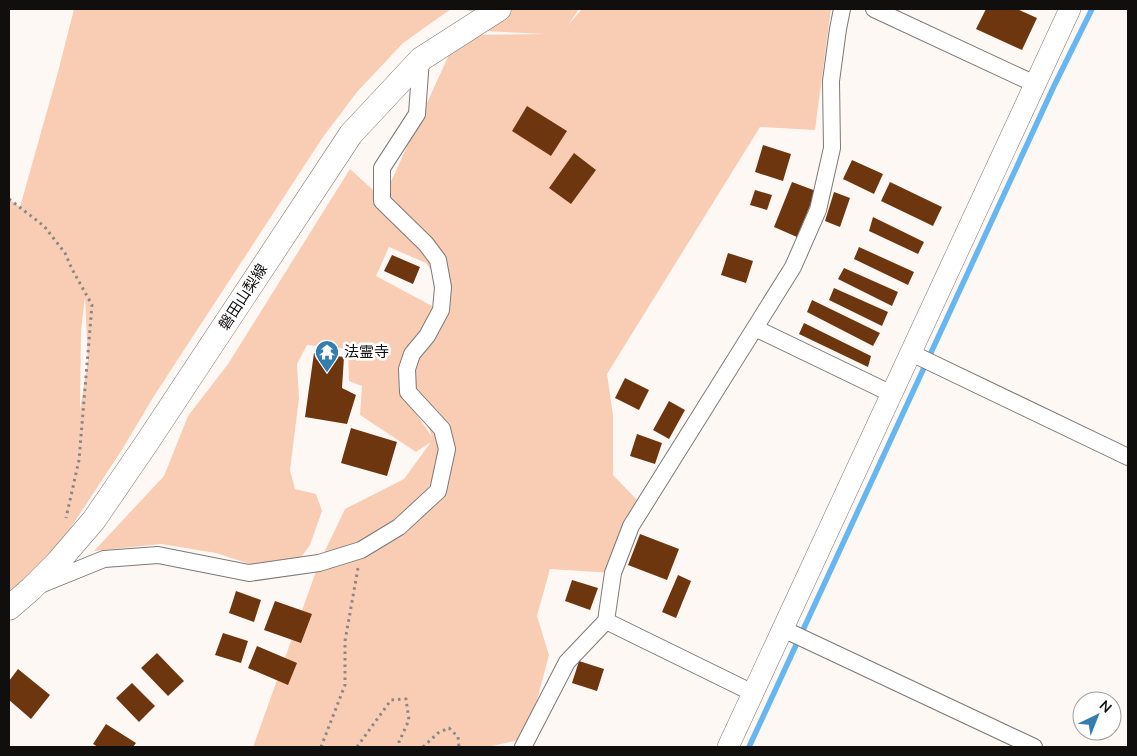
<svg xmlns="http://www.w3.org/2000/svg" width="1137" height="756" font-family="Mulish,'Noto Sans JP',sans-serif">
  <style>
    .green { fill: #f8cdb4; fill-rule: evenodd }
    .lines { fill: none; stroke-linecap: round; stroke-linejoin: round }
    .stream { stroke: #66b6f2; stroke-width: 5.5 }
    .building { fill: #6e360e }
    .minor-casing { stroke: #7d7976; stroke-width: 18 }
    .tertiary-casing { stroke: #7d7976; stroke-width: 22 }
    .secondary-casing { stroke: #7d7976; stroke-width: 25 }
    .path { stroke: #8b8785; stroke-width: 3; stroke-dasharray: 2.5 4; stroke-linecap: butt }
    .minor { stroke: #fff; stroke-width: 16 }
    .tertiary { stroke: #fff; stroke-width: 21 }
    .secondary { stroke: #fff; stroke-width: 24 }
    .labels { text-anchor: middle; stroke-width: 5; stroke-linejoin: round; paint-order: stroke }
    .street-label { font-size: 15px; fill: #110f0e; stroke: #fff }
    .poi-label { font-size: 15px; fill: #110f0e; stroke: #fff; text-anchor: start }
  </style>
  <rect width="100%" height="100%" fill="#fef8f5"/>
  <path class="green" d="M74 9H451L403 43 357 92 323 137 154 396 123 448 62 541 9 606V199L20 207 58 72ZM85 297 88 360 80 410 81 331Z
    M463 9H579L568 25 582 9H831L815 130 760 127 607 374 613 415V475L639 502 613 573 550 569 537 616 549 655 527 738 488 747H253L319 563 345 509 404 479 431 442 416 452 360 415 362 386 349 381 348 349 307 345 297 364 299 398 290 470 295 489 316 494 322 511 310 545 294 567 253 565 216 553 161 544 94 551 164 476 188 416 228 364 350 169 383 199 458 35 545 34 465 30 486 16ZM389 247 426 263 443 287 434 307 376 276ZM408 371 432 437 406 399Z"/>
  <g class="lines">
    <path class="stream" d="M749 747 1054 86 1092 9"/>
  </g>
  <path class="building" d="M986 9H1017L1037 18 1022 50 976 29Z
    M527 106 567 131 551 156 512 131Z
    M763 145 791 154 783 181 755 172Z
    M574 153 596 170 571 204 549 188Z
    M852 160 883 174 874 194 843 179Z
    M792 182 816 191 797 237 774 227Z
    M890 182 942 207 933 226 881 201Z
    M755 190 772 195 767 210 750 205Z
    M834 192 850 198 840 227 825 221Z
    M873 217 924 242 918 254 869 231Z
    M859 247 914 272 908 285 854 259Z
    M728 253 753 261 746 283 721 275Z
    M392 255 420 267 413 284 384 271Z
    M844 268 898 292 892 306 838 279Z
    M834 288 888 312 882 326 829 300Z
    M812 300 880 333 873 346 807 312Z
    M804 323 871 356 868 367 799 334Z
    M314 353 344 357 342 388 356 395 347 424 305 417Z
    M625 378 649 390 639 410 615 398Z
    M669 401 685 410 669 439 653 430Z
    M351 428 397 442 387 476 341 463Z
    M637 434 662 443 655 464 630 456Z
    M640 534 679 549 667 580 628 565Z
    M678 575 691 581 676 618 662 612Z
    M572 580 598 588 590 610 565 601Z
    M236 591 261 600 254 622 229 613Z
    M275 601 312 614 301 643 264 630Z
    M223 633 248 641 241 663 215 655Z
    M257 646 297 663 288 685 248 668Z
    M157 653 184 681 168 696 141 668Z
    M579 661 604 669 597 691 572 683Z
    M18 669 50 695 31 719 9 700V681Z
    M132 683 155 706 139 722 116 698Z
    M106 724 136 743 133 747H98L93 744Z"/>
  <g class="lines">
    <g class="minor-casing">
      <path id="minor" d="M874 9 1035 84
        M755 328 892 394
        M911 353 1128 457
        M40 585 104 559 158 555 249 573 319 563 361 550 399 527 438 491 447 449 442 429 408 392 407 369 412 354 427 336 441 310 443 287 438 260 426 244 382 201V168L417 114 421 59
        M606 621 753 693
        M783 629 1034 747
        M523 747 567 662 606 621 613 573 631 526 793 267 818 210 832 148 831 81 838 29 842 9"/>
    </g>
    <g class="tertiary-casing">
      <path id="tertiary" d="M728 747 1070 9"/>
    </g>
    <g class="secondary-casing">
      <path id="secondary" d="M9 608 31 589 57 563 94 520 148 441 351 134 421 59 499 9"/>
    </g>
    <path class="path" d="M9 199 44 226 65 253 72 269 92 305 79 460 66 518
      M321 747 345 685V641L358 568
      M357 747 391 700 406 699 409 720 399 742V747
      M423 747 438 733 449 728 458 737 459 747"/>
    <use href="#minor" class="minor"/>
    <use href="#tertiary" class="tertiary"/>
    <use href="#secondary" class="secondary"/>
  </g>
  <defs>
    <g id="temple-pin" transform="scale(1.25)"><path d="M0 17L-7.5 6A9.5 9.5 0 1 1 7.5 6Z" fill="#337db1" stroke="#fff"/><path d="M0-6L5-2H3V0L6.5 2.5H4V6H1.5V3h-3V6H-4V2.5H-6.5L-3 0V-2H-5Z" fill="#fff"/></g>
  </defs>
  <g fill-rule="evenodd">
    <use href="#temple-pin" x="327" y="352"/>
  </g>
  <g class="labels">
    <g class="street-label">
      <text transform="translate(243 297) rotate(-57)" y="5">磐田山梨線</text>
    </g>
    <g class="poi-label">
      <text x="344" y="357">法霊寺</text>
    </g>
  </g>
  <rect width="1137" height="756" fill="none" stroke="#110f0e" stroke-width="20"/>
  <g transform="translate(1097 716) rotate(43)"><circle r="24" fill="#ffffff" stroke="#a09f9f"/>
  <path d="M0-4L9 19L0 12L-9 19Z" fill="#337db1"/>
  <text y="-8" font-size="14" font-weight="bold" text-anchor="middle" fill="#110f0e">N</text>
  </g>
</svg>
